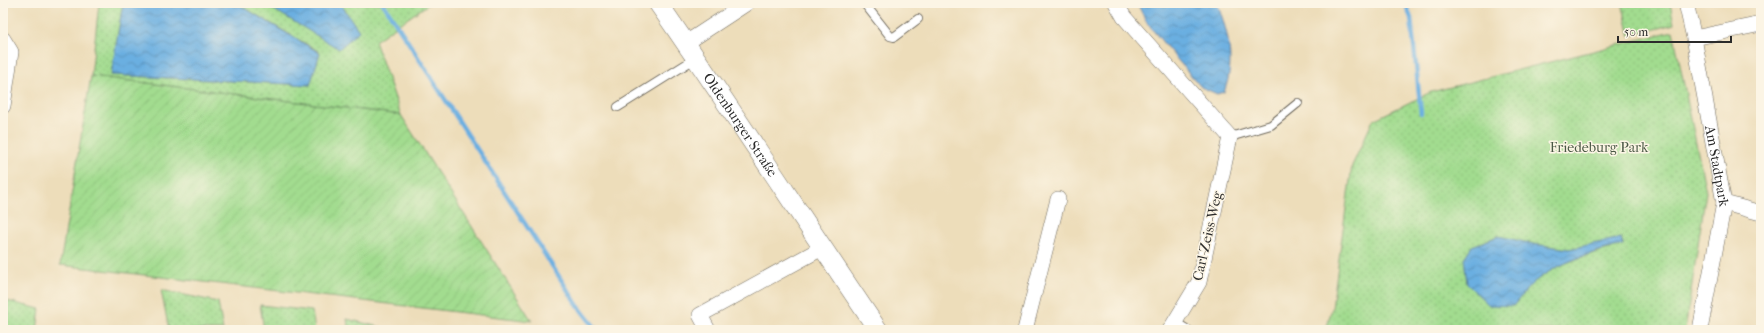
<svg xmlns="http://www.w3.org/2000/svg" width="1764" height="333" font-family="'IM FELL French Canon',serif">
  <style>
    .grass { fill: url(#grass-dots); stroke: #66845d; fill-rule: evenodd }
    .garden { fill: url(#garden-furrows); stroke: #66845d }
    .water { fill: url(#water-waves); stroke: #4b6d86 }
    .lines { fill: none; stroke-linecap: round; stroke-linejoin: round }
    .stream { stroke: #6bafe1; stroke-width: 4.5 }
    .service-casing { stroke: #6f695d; stroke-width: 10 }
    .minor-casing { stroke: #6f695d; stroke-width: 16 }
    .tertiary-casing { stroke: #6f695d; stroke-width: 20 }
    .service { stroke: #fff; stroke-width: 8 }
    .minor { stroke: #fff; stroke-width: 15 }
    .tertiary { stroke: #fff; stroke-width: 19 }
    .labels { text-anchor: middle; stroke-width: 3; stroke-linejoin: round; paint-order: stroke }
    .street-label { font-size: 14px; fill: #2b2b2b; stroke: #fcf5e5 }
    .park-label { font-size: 14px; fill: #495744; stroke: #fcf5e5 }
  </style>
  <defs>
    <pattern id="grass-dots" width="8" height="8" patternUnits="userSpaceOnUse"><rect width="8" height="8" fill="#a2dc8f"/><path d="M2 2h.1M6 6h.1" fill="none" stroke="#8cbd7c" stroke-width="1.8" stroke-linecap="round"/></pattern>
    <pattern id="garden-furrows" width="10" height="10" patternUnits="userSpaceOnUse"><rect width="10" height="10" fill="#a2dc8f"/><path d="M-1 1l2-2M0 10L10 0M9 11l2-2" fill="none" stroke="#8cbd7c"/></pattern>
    <pattern id="water-waves" width="16" height="10" patternUnits="userSpaceOnUse"><rect width="16" height="10" fill="#6bafe1"/><path d="M0 5q4-4 8 0t8 0" fill="none" stroke="#588fb7"/></pattern>
  </defs>
  <rect width="100%" height="100%" fill="#fcf5e5"/>
  <filter id="ink" filterUnits="userSpaceOnUse"><feTurbulence type="fractalNoise" baseFrequency=".025" numOctaves="2"/><feDisplacementMap in="SourceGraphic" scale="8" xChannelSelector="R" yChannelSelector="G"/><feConvolveMatrix kernelMatrix="1 2 1 2 8 2 1 2 1" color-interpolation-filters="sRGB"/></filter>
  <filter id="wash" filterUnits="userSpaceOnUse"><feTurbulence type="fractalNoise" baseFrequency=".012" numOctaves="4" result="noise"/><feDisplacementMap in="SourceGraphic" scale="16" xChannelSelector="R" yChannelSelector="G"/><feGaussianBlur stdDeviation="0.9" result="paint"/><feColorMatrix in="noise" values="0 0 0 0 0 0 0 0 0 0 0 0 0 0 0 0 0 1.4 0 .05"/><feComposite in="paint" operator="in"/></filter>
  <g filter="url(#wash)">
    <rect width="100%" height="100%" fill="#edddba"/>
    <path class="grass" d="M99 3H123L111 75 310 85 320 52 236 3H263L339 48 359 31 340 3H430L375 41 401 115 91 76Z
      M1622 3H1670L1674 24 1630 36Z
      M1673 31 1706 192 1685 330H1326L1332 308 1352 166 1373 120 1431 92ZM1498 236 1533 244 1569 249 1621 238 1623 245C1592 254 1560 261 1534 282 1526 289 1520 298 1513 306L1464 258 1472 246Z
      M161 290 218 302 223 330H169Z
      M3 300 40 309 37 330H3Z
      M260 305 312 311 315 330H264Z
      M347 319 392 330H349Z"/>
    <path class="garden" d="M91 76 401 115 532 321 60 265Z"/>
    <path class="water" d="M123 3H236L320 53 310 85 111 75Z
      M263 3H340L359 31 339 49Z
      M1137 3H1217C1228 31 1236 63 1224 92L1217 94 1201 87 1170 51 1147 23Z
      M1499 236 1533 244 1569 249 1621 238 1623 245C1592 252 1559 262 1534 282 1526 289 1520 298 1513 306L1489 305 1467 284 1464 258 1472 246Z"/>
    <g class="lines">
      <path class="stream" d="M383 3 578 306 597 330
        M1405 3 1411 18 1421 113"/>
    </g>
  </g>
  <g filter="url(#ink)">
    <g class="lines">
      <g class="service-casing">
        <path id="service" d="M864 3 890 36 894 37 918 19
          M618 107 696 58
          M1230 137 1271 125 1298 103
          M1175 322 1188 330"/>
      </g>
      <g class="minor-casing">
        <g id="minor">
          <path d="M1116 3 1124 17 1230 137 1199 282 1170 330"/>
          <path id="s1" d="M1686 3 1694 38 1724 203 1700 330"/>
          <path d="M1694 38 1761 24"/>
          <path d="M3 39 11 52 3 106"/>
          <path d="M686 43 747 3"/>
          <path d="M1724 203 1761 213"/>
          <path d="M708 330 700 315 822 248"/>
          <path d="M1025 330 1058 199"/>
        </g>
      </g>
      <g class="tertiary-casing">
        <g id="tertiary">
          <path id="s2" d="M658 3C733 111 804 221 878 330"/>
        </g>
      </g>
      <use href="#service" class="service"/>
      <use href="#minor" class="minor"/>
      <use href="#tertiary" class="tertiary"/>
    </g>
  </g>
  <g class="labels">
    <g class="street-label">
      <text dy="5" stroke="none"><textPath href="#s2" startOffset="147">Oldenburger Straße</textPath></text>
      <text dy="5" stroke="none"><textPath href="#s1" startOffset="166">Am Stadtpark</textPath></text>
      <text transform="translate(1207 236) rotate(-77)" y="5">Carl-Zeiss-Weg</text>
    </g>
    <g class="park-label">
      <text x="1599" y="152">Friedeburg Park</text>
    </g>
  </g>
  <rect width="1764" height="333" fill="none" stroke="#fcf5e5" stroke-width="16"/>
  <path d="M1618 36v6h113v-6" fill="none" stroke="#2b2b2b" stroke-width="2"/>
  <text x="1624" y="36" font-size="12" fill="#2b2b2b" stroke="#fcf5e5" stroke-width="3" paint-order="stroke">50 m</text>
</svg>
